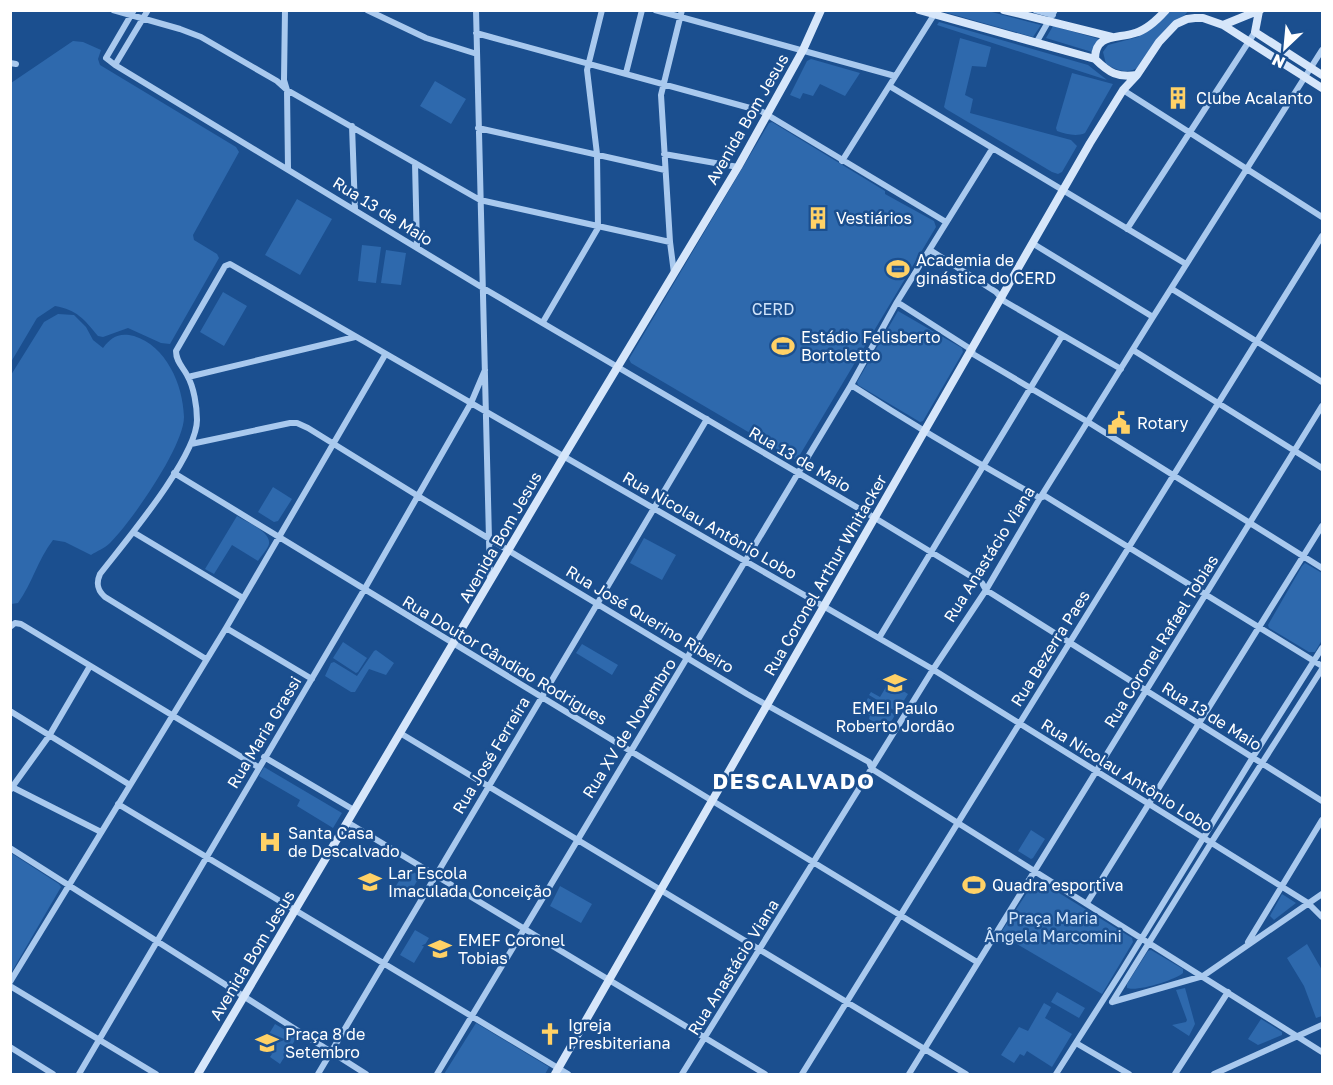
<svg xmlns="http://www.w3.org/2000/svg" width="1333" height="1085" font-family="'Golos Text',sans-serif">
  <style>
    .green { fill: #2e69ad }
    .lines { fill: none; stroke-linecap: round; stroke-linejoin: round }
    .street { stroke: #a9c9ee; stroke-width: 6 }
    .secondary { stroke: #d6e6fa; stroke-width: 8 }
    .labels { text-anchor: middle; stroke-width: 5; stroke-linejoin: round; paint-order: stroke }
    .poi-label { font-size: 16px; fill: #fff; stroke: #1b4f8f; text-anchor: start }
    .street-label { font-size: 16px; fill: #fff; stroke: #1b4f8f }
    .park-label { font-size: 16px; fill: #cfe3fa; stroke: #1b4f8f }
    .district-label { font-size: 22px; font-weight: bold; letter-spacing: 1.5px; fill: #fff; stroke: #1b4f8f }
  </style>
  <rect width="100%" height="100%" fill="#1b4f8f"/>
  <path class="green" d="M943 11H988L1041 25 1033 37 944 12Z
    M1170 11H1188C1183 19 1173 21 1167 28 1146 52 1143 86 1106 64L1103 52 1108 45 1138 37 1165 17Z
    M939 22 1088 65 1107 80 937 25Z
    M1053 26 1099 39V40L1094 45 1092 52 1046 38Z
    M960 38 991 47 986 67 972 66 965 95 973 99 970 113 1071 140 1077 146 1062 172 1058 174 1052 172 946 109 944 107Z
    M73 41 83 42 101 50 98 59 100 65 236 147 239 152 193 235 194 240 217 254 219 258 170 344 161 343 128 328 103 337 98 336C84 319 77 310 55 306L37 318 11 362V83Z
    M811 59 860 73 845 96 820 84 813 96 803 93 800 99 790 95 807 61Z
    M1072 73 1113 84 1085 133C1076 137 1066 134 1057 131L1056 128Z
    M435 81 466 99 451 124 420 106Z
    M772 122 885 191V194L934 221 936 227 798 458 794 459 631 363 629 359 769 123Z
    M297 199 332 219 300 275 265 255Z
    M362 245 381 247 376 283 358 281Z
    M386 250 406 253 401 285 381 283Z
    M223 292 247 306 224 346 200 332Z
    M898 311 962 348 963 352 923 421 920 422 858 385 857 382Z
    M58 314 74 315 86 327 93 340 103 348C111 337 119 332 134 336 166 346 183 384 184 417 184 446 132 521 110 543 105 548 97 551 91 555L65 542 53 540C38 559 32 584 18 603L11 604V375L44 322Z
    M273 487 292 499 278 521 274 522 258 512Z
    M237 516C246 522 271 531 269 544 268 549 261 556 258 561L232 545 214 574 205 569Z
    M644 538 676 555 662 580 630 563Z
    M1305 563 1322 573V640L1315 652H1309L1269 628 1268 625 1302 566Z
    M343 642 367 658 358 672 356 673 333 658Z
    M582 644 618 665 612 675 576 653Z
    M376 650 394 663 386 675 369 669 355 692H351L325 676 331 663 334 662 357 676 374 651Z
    M889 682 908 694 897 712 869 695 871 692 880 697Z
    M868 698 895 715 886 730 869 719 870 715 861 710Z
    M264 767 342 813 333 828 297 806 300 800 259 776Z
    M1031 830 1045 839 1033 858 1031 859 1018 851Z
    M11 853 59 884 61 887 11 973Z
    M407 868 420 876 407 898 394 889Z
    M1038 880 1132 938 1133 942 1102 994 1000 934 1034 882Z
    M560 886 592 904 581 923 550 906Z
    M1282 894 1296 903 1274 920 1270 916 1271 914Z
    M415 930 429 938 414 963 400 955Z
    M1307 944 1322 970V1016L1316 1018 1304 986 1287 958Z
    M1151 950 1183 969V973C1175 980 1137 992 1127 988V984L1148 951Z
    M1185 988 1195 1024 1189 1036 1172 1025 1186 1022 1187 1020 1176 990Z
    M1057 992 1085 1008 1079 1018 1051 1002Z
    M1044 1003 1051 1007 1045 1018 1072 1034 1052 1067 1027 1051 1024 1056 1020 1054 1014 1063 1001 1055 1019 1027 1028 1031Z
    M1261 1019 1282 1032V1035L1258 1045 1248 1039Z
    M476 1023 549 1067 545 1074H444Z
    M275 1024 297 1037 280 1064 270 1057 272 1054 261 1047Z"/>
  <g class="lines">
    <path class="street" d="M113 10 180 29 201 37 277 81 287 90 480 200 670 242
      M134 10 106 58 115 65 483 288 875 518 982 583 986 590 1322 801
      M285 10 284 80 287 90 288 168
      M367 10 426 38 477 54
      M476 10 490 580
      M655 10 895 76
      M1035 10 1053 15
      M476 33 761 111 946 222
      M1036 43 1055 10
      M10 63 16 64
      M115 65 148 10
      M626 73 642 10
      M891 87 1186 264
      M1123 90 1322 217
      M352 126 355 209
      M478 128 665 170
      M664 154 738 167
      M842 161 937 10
      M415 163 417 247
      M1127 229 1255 32
      M1032 243 1153 317
      M930 250 996 292 1004 301 1121 369
      M674 273 670 242 661 95 682 10
      M1172 289 1322 382
      M897 302 972 350 973 354 1088 422 1322 568
      M543 322 598 228 597 154 587 70 602 10
      M1133 350 1322 468
      M188 377 355 337
      M851 385C913 425 975 462 1040 498L1045 496 1322 666
      M191 444 290 423H297L308 428 418 496 747 694 869 762 872 769 1322 1052
      M174 473 977 962
      M133 532 243 598
      M10 627 15 623 21 624 258 767
      M226 628 312 679
      M879 638 1062 336
      M206 659 105 597C97 590 96 583 100 574 124 543 197 457 197 420 197 407 194 387 187 375 183 367 176 362 176 351L225 266 230 264 929 667 1308 903 1322 917
      M10 711 130 785
      M400 733 966 1074
      M264 757 354 810
      M10 786 101 832
      M10 790 49 736 90 666
      M118 804 568 1074
      M347 822 765 1074
      M10 848 366 1074
      M1087 903 1322 526
      M1248 942 1322 820
      M10 982 226 628 385 355
      M10 986 156 1074
      M1112 1002 1211 843 1322 669
      M1112 1002 1203 976 1322 894
      M1076 1043 1129 1074
      M10 1047 53 1074
      M79 1074 364 590 471 403 485 370
      M318 1074 707 419
      M437 1074 851 385 897 302 992 149
      M682 1074 932 671 986 590 1040 498 1153 317 1322 50
      M802 1074 1322 236
      M909 1074 1322 406
      M1056 1074 1121 972 1253 757 1322 648
      M1175 1074 1228 992
      M1214 1074 1322 1025"/>
    <path class="secondary" d="M919 10 1095 59
      M1004 10 1112 37
      M1259 11 1255 32 1322 75
      M1223 25 1322 88
      M1095 59C1109 73 1118 78 1137 75L1159 42 1176 24 1187 19 1195 18H1203L1223 25 1260 10
      M1095 59C1095 33 1117 39 1135 33 1146 30 1158 19 1166 10
      M198 1074 564 456 738 167 803 50 821 10
      M555 1074 1090 143 1123 90 1137 75"/>
  </g>
  <defs>
    <g id="building-bare" transform="scale(1.8)"><path d="M-4-6H4V6H1V3H-1V6H-4ZM-2.5-4.3h1.7v1.8h-1.7ZM.8-4.3h1.7v1.8H.8ZM-2.5-1h1.7V.8h-1.7ZM.8-1h1.7V.8H.8Z" fill="#ffd166" stroke="#1b4f8f" stroke-width="2.5" paint-order="stroke"/></g>
    <g id="stadium-bare" transform="scale(1.8)"><path d="M0-5a6.5 5 0 1 0 0 10a6.5 5 0 1 0 0-10ZM-3.5-1.8h7v3.6h-7Z" fill="#ffd166" stroke="#1b4f8f" stroke-width="2.5" paint-order="stroke"/></g>
    <g id="civic-bare" transform="scale(1.8)"><path d="M-.6-6.5H3V-4.5H.6V-3L4-1V1h2V6H-6V1h2V-1L-.6-3ZM-1.2 2.5V6h2.4V2.5Z" fill="#ffd166" stroke="#1b4f8f" stroke-width="2.5" paint-order="stroke"/></g>
    <g id="school-bare" transform="scale(1.8)"><path d="M0-5L7-2L0 1L-7-2ZM-4 1L0 2.5L4 1V4Q0 6-4 4Z" fill="#ffd166" stroke="#1b4f8f" stroke-width="2.5" paint-order="stroke"/></g>
    <g id="hospital-bare" transform="scale(1.8)"><path d="M-5-5h3v3.5h4V-5h3V5h-3V1.5h-4V5h-3Z" fill="#ffd166" stroke="#1b4f8f" stroke-width="2.5" paint-order="stroke"/></g>
    <g id="church-bare" transform="scale(1.8)"><path d="M-1.2-6h2.4v3.5h3.3v2.4h-3.3V6h-2.4V-.1h-3.3v-2.4h3.3Z" fill="#ffd166" stroke="#1b4f8f" stroke-width="2.5" paint-order="stroke"/></g>
  </defs>
  <g fill-rule="evenodd">
    <use href="#building-bare" x="1178" y="98"/>
    <use href="#building-bare" x="818" y="218"/>
    <use href="#stadium-bare" x="898" y="269"/>
    <use href="#stadium-bare" x="783" y="346"/>
    <use href="#civic-bare" x="1119" y="423"/>
    <use href="#school-bare" x="895" y="683"/>
    <use href="#hospital-bare" x="270" y="842"/>
    <use href="#school-bare" x="370" y="882"/>
    <use href="#stadium-bare" x="974" y="885"/>
    <use href="#school-bare" x="440" y="949"/>
    <use href="#church-bare" x="550" y="1034"/>
    <use href="#school-bare" x="267" y="1043"/>
  </g>
  <g class="labels">
    <g class="poi-label">
      <text x="1196" y="104">Clube Acalanto</text>
      <text x="836" y="224">Vestiários</text>
      <text x="916" y="266">Academia de<tspan x="916" dy="18">ginástica do CERD</tspan></text>
      <text x="801" y="343">Estádio Felisberto<tspan x="801" dy="18">Bortoletto</tspan></text>
      <text x="1137" y="429">Rotary</text>
      <text x="895" y="714" text-anchor="middle">EMEI Paulo<tspan x="895" dy="18">Roberto Jordão</tspan></text>
      <text x="288" y="839">Santa Casa<tspan x="288" dy="18">de Descalvado</tspan></text>
      <text x="388" y="879">Lar Escola<tspan x="388" dy="18">Imaculada Conceição</tspan></text>
      <text x="992" y="891">Quadra esportiva</text>
      <text x="458" y="946">EMEF Coronel<tspan x="458" dy="18">Tobias</tspan></text>
      <text x="568" y="1031">Igreja<tspan x="568" dy="18">Presbiteriana</tspan></text>
      <text x="285" y="1040">Praça 8 de<tspan x="285" dy="18">Setembro</tspan></text>
    </g>
    <g class="street-label">
      <text transform="translate(747 119) rotate(-60)" y="6">Avenida Bom Jesus</text>
      <text transform="translate(383 211) rotate(32)" y="6">Rua 13 de Maio</text>
      <text transform="translate(800 459) rotate(30)" y="6">Rua 13 de Maio</text>
      <text transform="translate(710 525) rotate(30)" y="6">Rua Nicolau Antônio Lobo</text>
      <text transform="translate(500 537) rotate(-60)" y="6">Avenida Bom Jesus</text>
      <text transform="translate(989 554) rotate(-58)" y="6">Rua Anastácio Viana</text>
      <text transform="translate(825 575) rotate(-60)" y="6">Rua Coronel Arthur Whitacker</text>
      <text transform="translate(650 619) rotate(31)" y="6">Rua José Querino Ribeiro</text>
      <text transform="translate(1161 641) rotate(-58)" y="6">Rua Coronel Rafael Tobias</text>
      <text transform="translate(1050 648) rotate(-58)" y="6">Rua Bezerra Paes</text>
      <text transform="translate(505 660) rotate(31)" y="6">Rua Doutor Cândido Rodrigues</text>
      <text transform="translate(1212 716) rotate(32)" y="6">Rua 13 de Maio</text>
      <text transform="translate(629 728) rotate(-58)" y="6">Rua XV de Novembro</text>
      <text transform="translate(264 732) rotate(-59)" y="6">Rua Maria Grassi</text>
      <text transform="translate(491 755) rotate(-59)" y="6">Rua José Ferreira</text>
      <text transform="translate(1127 775) rotate(32)" y="6">Rua Nicolau Antônio Lobo</text>
      <text transform="translate(252 955) rotate(-59)" y="6">Avenida Bom Jesus</text>
      <text transform="translate(733 967) rotate(-58)" y="6">Rua Anastácio Viana</text>
    </g>
    <g class="park-label">
      <text x="773" y="315">CERD</text>
      <text x="1053" y="924">Praça Maria<tspan x="1053" dy="18">Ângela Marcomini</tspan></text>
    </g>
    <g class="district-label">
      <text x="794" y="789">DESCALVADO</text>
    </g>
  </g>
  <rect width="1333" height="1085" fill="none" stroke="#ffffff" stroke-width="24"/>
  <g transform="translate(1285 48) rotate(206)" stroke="#1b4f8f" stroke-width="4.5" paint-order="stroke">
  <path d="M0-4.5L10 22L0 15L-10 22Z" fill="#ffffff"/>
  <text y="-9" font-size="16" font-weight="bold" text-anchor="middle" fill="#ffffff">N</text>
  </g>
</svg>
